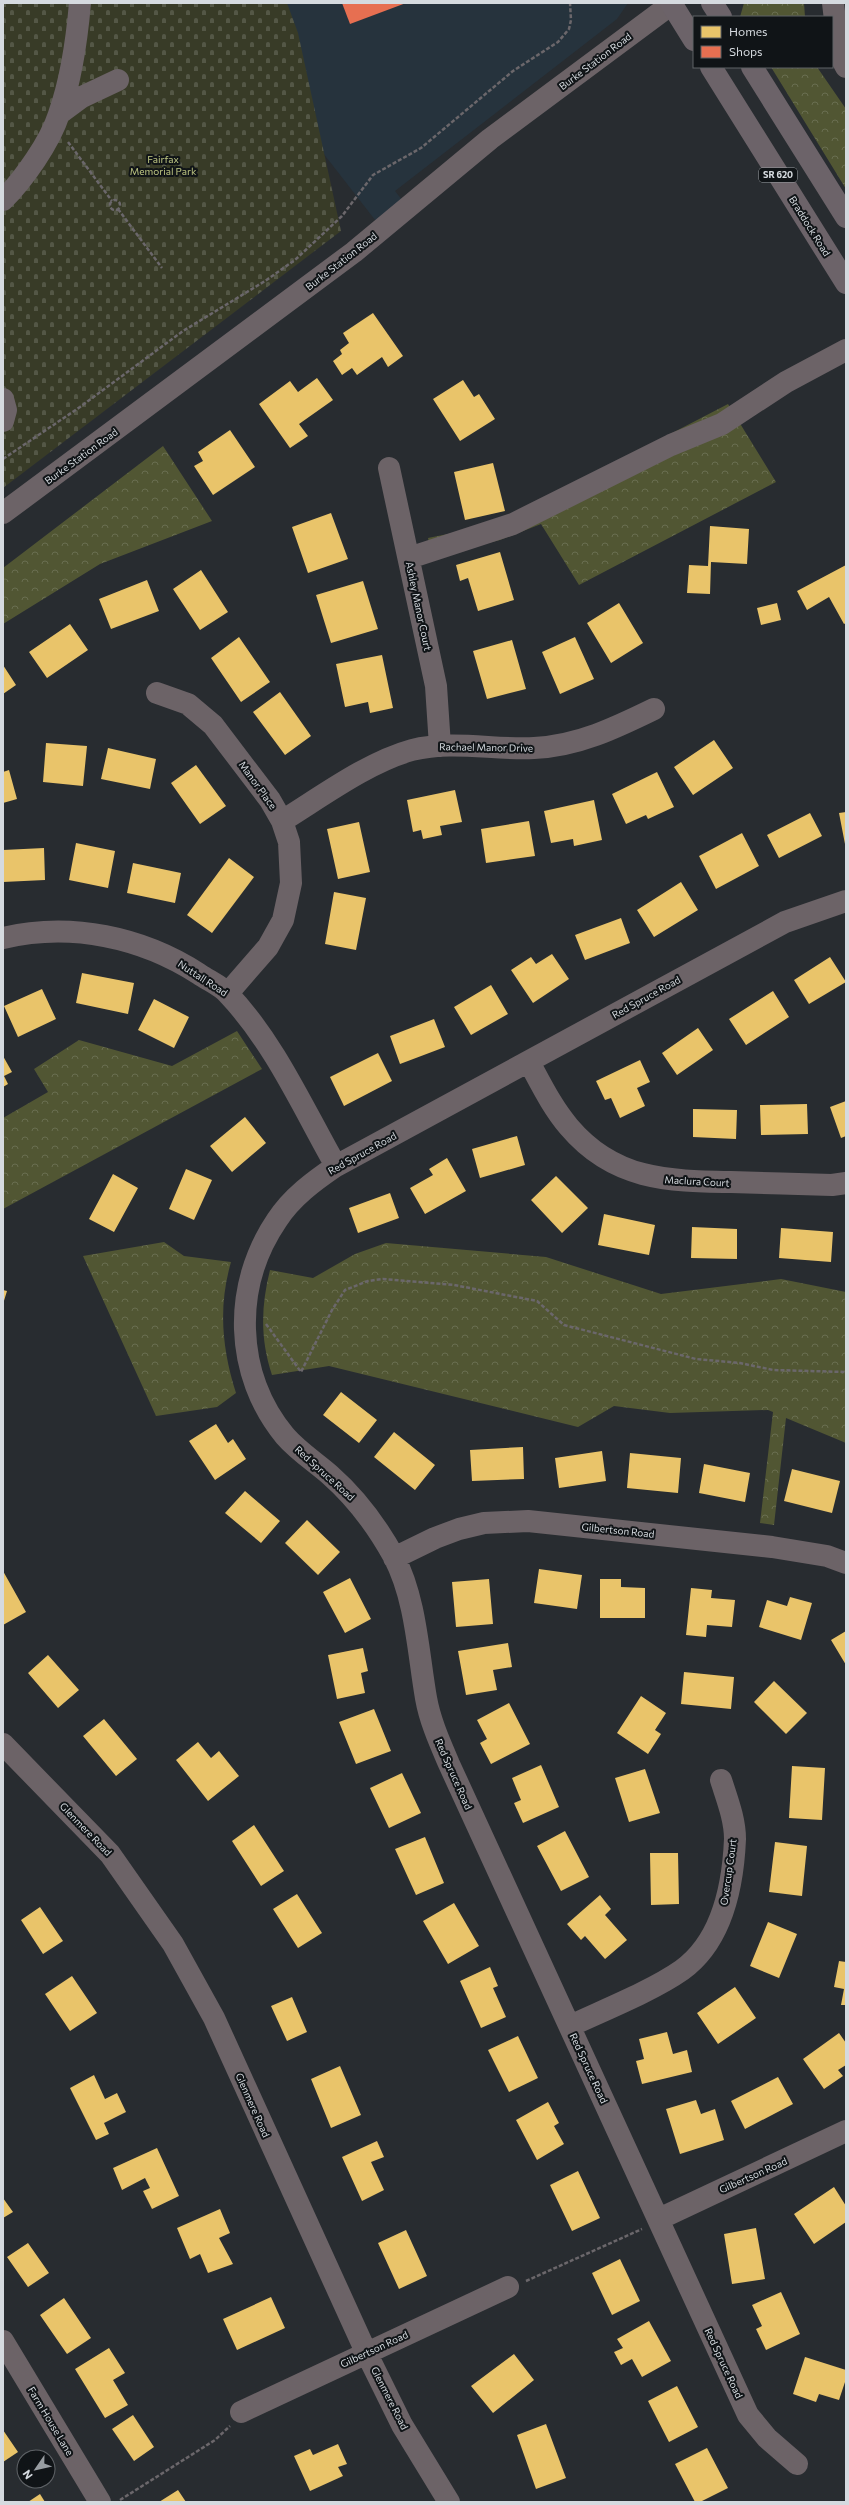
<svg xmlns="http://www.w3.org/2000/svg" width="849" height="2505" font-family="Commissioner,sans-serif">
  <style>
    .built { fill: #26333d }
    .forest { fill: url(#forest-crowns) }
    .cemetery { fill: url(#cemetery-stones) }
    .homes { fill: #e9c46a }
    .shops { fill: #e76f51 }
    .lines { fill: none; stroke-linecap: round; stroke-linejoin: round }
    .path { stroke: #6b676b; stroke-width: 2.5; stroke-dasharray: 4 2; stroke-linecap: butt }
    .minor { stroke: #6c6367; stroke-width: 22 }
    .major { stroke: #6c6369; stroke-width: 22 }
    .labels { text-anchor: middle; stroke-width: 4; stroke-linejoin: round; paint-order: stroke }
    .shield { fill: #101417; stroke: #9a9fa3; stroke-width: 1 }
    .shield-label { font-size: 9px; font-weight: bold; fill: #d5dadf }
    .street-label { font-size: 10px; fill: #d5dadf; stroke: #101417 }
    .park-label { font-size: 10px; fill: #bfc783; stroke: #101417 }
  </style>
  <defs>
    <pattern id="forest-crowns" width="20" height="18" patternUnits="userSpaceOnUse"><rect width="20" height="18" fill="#515633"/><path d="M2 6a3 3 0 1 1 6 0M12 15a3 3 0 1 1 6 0" fill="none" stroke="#696e50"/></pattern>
    <pattern id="cemetery-stones" width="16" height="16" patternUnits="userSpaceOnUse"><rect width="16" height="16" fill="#383b27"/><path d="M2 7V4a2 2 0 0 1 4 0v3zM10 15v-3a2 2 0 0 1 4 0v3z" fill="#545746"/></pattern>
  </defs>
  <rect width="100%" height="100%" fill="#282c30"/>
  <path class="built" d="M246 3H628L617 19 395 191 406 205 379 225 243 50Z"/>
  <path class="forest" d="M744 3H804L805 17H740Z
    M771 67H817L846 109V189Z
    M728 404 776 482 579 585 541 524 500 540 432 557 428 538 497 524Z
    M163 446 212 521 100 564 3 624V568Z
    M237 1031 262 1069 3 1209V1118L48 1092 34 1069 79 1040 172 1066Z
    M164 1242 184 1256 231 1262C218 1307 222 1349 236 1393L217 1407 156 1416 83 1256Z
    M386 1243 546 1257 661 1294 781 1279 846 1292V1443L786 1418 774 1525 760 1523 773 1412 768 1410 670 1413 614 1406 578 1427 329 1366 272 1375C260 1339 261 1306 270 1270L313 1278 355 1254Z"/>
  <path class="cemetery" d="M3 3H287L298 33 341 231 3 488Z"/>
  <path class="homes" d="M373 313 403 356 388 367 382 357 357 375 352 368 342 375 333 361 342 354 340 350 349 343 343 333Z
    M317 378 333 400 299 424 308 436 290 448 259 404 290 381 298 392Z
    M463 380 474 397 479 394 495 419 460 441 433 399Z
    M230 430 255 467 213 495 194 466 203 461 198 452Z
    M493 463 505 511 465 520 454 472Z
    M331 513 348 559 308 573 292 527Z
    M710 526 749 529 747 564 711 562 710 594 687 593 689 565 708 566Z
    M500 552 514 600 478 611 468 578 460 581 456 565Z
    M846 565V623L844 624 829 597 807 610 797 591Z
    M201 570 228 612 200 630 173 589Z
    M147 580 159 611 111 629 99 599Z
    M363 581 378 629 331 643 316 595Z
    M619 603 643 643 611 663 587 623Z
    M777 603 781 620 761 625 757 608Z
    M70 624 88 650 47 678 29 652Z
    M239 637 270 682 241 702 211 658Z
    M575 637 594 679 560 694 542 652Z
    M512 640 526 689 487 699 473 651Z
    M382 655 393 708 370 713 368 702 345 707 336 664Z
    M3 665 16 685 3 694Z
    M280 692 311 736 285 755 253 712Z
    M714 740 733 768 693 795 674 767Z
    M46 743 87 746 83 786 43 782Z
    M108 748 156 759 150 789 101 779Z
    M196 765 226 806 200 824 171 783Z
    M9 770 17 799 3 803V772Z
    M657 772 674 807 648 819 646 815 626 824 612 794Z
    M455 790 462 822 440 826 442 835 423 839 421 830 413 832 407 800Z
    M594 800 602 840 574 846 573 839 551 843 544 811Z
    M846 812V844H845L839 813Z
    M810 813 822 836 779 858 767 835Z
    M529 821 535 856 486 863 481 829Z
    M359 822 370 872 338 879 327 829Z
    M742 833 759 866 716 889 699 856Z
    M76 843 115 851 108 888 69 880Z
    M44 848 45 880 3 882V850Z
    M229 858 254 877 212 933 187 915Z
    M133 863 181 873 175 903 127 893Z
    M681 882 698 910 654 937 637 910Z
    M334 892 366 898 356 950 325 944Z
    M621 918 630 943 585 960 575 935Z
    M552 954 569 979 533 1003 511 970 531 957 536 964Z
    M830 957 846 982 809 1004 794 980Z
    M82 973 134 983 128 1014 76 1003Z
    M491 985 508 1014 471 1035 454 1007Z
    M42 989 56 1019 18 1037 4 1006Z
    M773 991 789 1017 746 1045 729 1019Z
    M154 999 189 1017 174 1048 138 1030Z
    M434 1019 445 1047 400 1064 390 1036Z
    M698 1028 713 1050 677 1075 662 1053Z
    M378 1053 392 1081 344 1106 330 1077Z
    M3 1056 12 1072 4 1076 8 1084 3 1087Z
    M640 1060 650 1082 637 1088 645 1106 620 1118 611 1098 605 1100 596 1081Z
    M846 1101V1136L841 1138 830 1107Z
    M807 1104 808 1134 761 1135 760 1105Z
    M693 1109 737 1110 736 1139 693 1137Z
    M245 1117 266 1143 232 1172 210 1146Z
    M517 1136 525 1165 480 1178 472 1149Z
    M447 1158 466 1191 425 1214 410 1188 433 1175 429 1169Z
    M186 1169 212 1180 194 1220 169 1209Z
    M113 1174 138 1188 114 1232 89 1219Z
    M556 1176 588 1208 562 1233 531 1200Z
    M390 1193 399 1218 358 1233 349 1208Z
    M604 1214 655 1225 649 1255 598 1245Z
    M692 1227 737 1229V1259L691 1258Z
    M781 1228 833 1232 831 1262 779 1258Z
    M3 1290 7 1291 3 1304Z
    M341 1392 377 1420 359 1443 323 1415Z
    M216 1424 228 1443 233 1439 246 1459 215 1480 189 1441Z
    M394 1432 435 1465 415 1490 374 1457Z
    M523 1447 524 1479 472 1481 470 1450Z
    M602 1451 606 1481 559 1488 555 1458Z
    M630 1453 681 1458 678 1493 627 1488Z
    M704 1464 750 1473 745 1502 699 1493Z
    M792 1469 840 1481 832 1513 784 1501Z
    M245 1491 280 1521 261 1543 225 1513Z
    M307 1520 340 1552 318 1575 285 1543Z
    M539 1569 582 1575 577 1609 534 1603Z
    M3 1571 26 1612 3 1625Z
    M350 1578 371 1619 345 1633 323 1592Z
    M489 1579 493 1624 456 1627 452 1582Z
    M600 1579H621V1587L645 1588V1618H600Z
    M691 1588 712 1590 711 1598 735 1600 732 1627 707 1625 706 1637 686 1635Z
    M790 1597 812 1603 801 1640 759 1627 767 1600 787 1606Z
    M846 1631V1665L831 1640Z
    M508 1643 512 1667 493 1670 497 1690 466 1695 458 1651Z
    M363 1648 368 1671 361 1673 365 1693 337 1699 328 1655Z
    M48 1655 79 1690 58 1708 28 1673Z
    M684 1672 734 1677 731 1709 681 1704Z
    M774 1681 807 1713 786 1734 754 1702Z
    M641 1696 666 1713 655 1730 661 1734 648 1754 617 1733Z
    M509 1703 530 1744 491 1764 480 1743 487 1739 477 1720Z
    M374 1709 391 1751 356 1764 339 1722Z
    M104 1719 137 1759 116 1776 83 1736Z
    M198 1742 211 1758 219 1751 239 1776 208 1801 176 1760Z
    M541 1765 559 1807 523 1823 514 1803 521 1800 512 1778Z
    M792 1766 825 1768 822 1820 789 1818Z
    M645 1769 660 1813 629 1822 615 1778Z
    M402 1773 421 1813 389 1828 370 1788Z
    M254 1825 284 1871 261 1886 232 1841Z
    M565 1831 589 1877 561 1891 537 1846Z
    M425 1837 444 1883 416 1895 395 1849Z
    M775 1842 807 1846 802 1896 769 1892Z
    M650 1853H678L679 1904 651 1905Z
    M297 1894 322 1933 298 1948 273 1909Z
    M600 1895 611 1909 605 1915 627 1940 605 1959 585 1936 581 1940 567 1924Z
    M454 1903 479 1946 448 1964 423 1921Z
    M40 1907 63 1941 43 1954 21 1920Z
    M768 1922 797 1934 779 1978 750 1966Z
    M839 1961 846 1962V2005H841L844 1989 834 1987Z
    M490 1967 498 1986 493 1988 506 2017 481 2028 460 1981Z
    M72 1976 97 2013 70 2031 45 1994Z
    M735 1987 756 2018 718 2044 697 2013Z
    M292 1997 307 2032 287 2041 271 2006Z
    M667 2032 673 2054 687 2050 692 2072 642 2084 636 2061 644 2059 639 2039Z
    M839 2033 846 2043V2065L838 2070 843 2076 824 2089 803 2059Z
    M518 2036 538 2078 509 2092 488 2050Z
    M340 2066 361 2115 331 2128 311 2079Z
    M94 2075 105 2099 117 2093 126 2112 104 2123 109 2134 96 2140 70 2088Z
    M778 2077 793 2104 745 2129 731 2101Z
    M696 2100 701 2114 715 2109 724 2140 680 2154 666 2109Z
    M548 2102 559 2123 554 2126 564 2144 537 2160 516 2120Z
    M377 2141 384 2157 371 2162 384 2190 362 2201 342 2157Z
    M157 2148 179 2196 152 2209 143 2191 150 2188 145 2178 122 2190 113 2168Z
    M578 2171 600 2218 572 2231 550 2185Z
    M834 2187 846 2206V2222L814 2244 794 2214Z
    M3 2198 13 2212 3 2218Z
    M220 2209 230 2233 219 2238 233 2264 208 2273 200 2254 190 2259 177 2228Z
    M756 2228 765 2279 732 2284 724 2234Z
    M406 2230 427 2276 399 2289 378 2243Z
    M28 2243 49 2273 28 2287 7 2257Z
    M620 2259 640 2301 612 2315 592 2273Z
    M781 2292 800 2334 766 2350 756 2329 762 2326 752 2305Z
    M271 2297 285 2328 237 2350 223 2319Z
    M64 2298 91 2338 67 2354 40 2315Z
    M649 2321 671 2361 642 2377 632 2359 621 2365 614 2352 623 2348 617 2339Z
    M109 2348 125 2373 113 2380 128 2405 105 2418 75 2369Z
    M514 2354 534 2380 493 2413 471 2386Z
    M805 2357 846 2370V2379L839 2400 819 2394 816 2402 793 2394Z
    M677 2386 698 2427 669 2442 648 2401Z
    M133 2415 154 2447 134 2461 112 2429Z
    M546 2424 566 2478 536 2489 517 2435Z
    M3 2430 18 2452 3 2462Z
    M338 2444 347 2464 338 2467 343 2476 310 2491 294 2456 310 2449 313 2455Z
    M707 2448 728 2488 700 2502H695L675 2464Z
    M178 2490 186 2502H159Z
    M40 2494 45 2502H28Z"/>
  <path class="shops" d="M342 3H406L350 24Z"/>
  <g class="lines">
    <path class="path" d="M68 142 112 201
      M110 205a5 5 0 1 1 10 0a5 5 0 1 1-10 0Z
      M118 209 162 268
      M3 459 80 407 183 331 265 281 295 260 342 216 373 175 421 148 513 71 558 42 569 29 571 20 570 3
      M266 1324 301 1372 332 1310 345 1290 368 1281 383 1279 454 1285 537 1301 564 1325 696 1359 740 1363 773 1370 846 1372
      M526 2281 642 2229
      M120 2500 215 2440 230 2426"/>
    <path class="minor" d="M833 3 839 54 846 67
      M59 114 82 97 118 80
      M3 200C24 179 50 142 59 114 71 80 77 38 80 3
      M3 399 6 410 3 421
      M389 468 436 686 440 746
      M3 513 354 252 490 139 673 3
      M409 558 513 524 671 445 722 424 786 382 846 350
      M157 693 188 704 213 725 270 800 282 821 289 842 291 883 283 920 268 947 228 993
      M282 821C321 797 368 762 412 750 452 740 493 750 534 748 578 746 615 728 654 709
      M3 938C71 922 142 937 199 974 209 981 222 986 229 995 275 1044 303 1108 336 1166
      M529 1062C541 1084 552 1107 569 1127 614 1180 667 1181 731 1182 765 1183 798 1184 832 1185L846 1183
      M394 1558 435 1538 459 1529 484 1523 528 1521 772 1547 827 1556 846 1563
      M3 1744 110 1854 173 1944 214 2018 366 2352 402 2425 449 2502
      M570 2026C604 2010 652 1991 682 1970 722 1941 733 1886 735 1839 735 1819 727 1799 721 1780
      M659 2219 846 2131
      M3 2341 100 2502
      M241 2412 508 2287
      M797 2464 767 2438 748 2415 449 1764C440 1743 430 1721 426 1698 418 1652 416 1599 394 1557 377 1526 356 1498 330 1475 315 1462 298 1451 285 1436 234 1374 232 1286 277 1220 292 1197 314 1181 336 1166L785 922 846 901"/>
    <path class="major" d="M671 3 694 40
      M712 3 721 17
      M711 67 846 283
      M752 67 846 217"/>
  </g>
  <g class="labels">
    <rect class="shield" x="759" y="168" width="38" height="14" rx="3"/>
    <g class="shield-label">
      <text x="778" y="178">SR 620</text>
    </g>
    <g class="street-label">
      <text transform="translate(595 61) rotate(-37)" y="4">Burke Station Road</text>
      <text transform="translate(810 226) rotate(58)" y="4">Braddock Road</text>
      <text transform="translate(341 261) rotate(-38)" y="4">Burke Station Road</text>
      <text transform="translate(81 456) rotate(-36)" y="4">Burke Station Road</text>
      <text transform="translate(419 606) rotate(78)" y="4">Ashley Manor Court</text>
      <text transform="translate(486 747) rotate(1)" y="4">Rachael Manor Drive</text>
      <text transform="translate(258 785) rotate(54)" y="4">Manor Place</text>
      <text transform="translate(203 978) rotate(33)" y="4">Nuttall Road</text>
      <text transform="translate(646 997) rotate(-29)" y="4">Red Spruce Road</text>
      <text transform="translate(362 1153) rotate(-29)" y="4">Red Spruce Road</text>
      <text transform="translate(697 1181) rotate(3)" y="4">Maclura Court</text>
      <text transform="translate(325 1473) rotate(42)" y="4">Red Spruce Road</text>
      <text transform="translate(618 1530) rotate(6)" y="4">Gilbertson Road</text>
      <text transform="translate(454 1774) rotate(66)" y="4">Red Spruce Road</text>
      <text transform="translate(86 1829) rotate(46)" y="4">Glenmere Road</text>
      <text transform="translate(728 1872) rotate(-82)" y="4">Overcup Court</text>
      <text transform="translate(589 2068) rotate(65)" y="4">Red Spruce Road</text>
      <text transform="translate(253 2105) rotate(66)" y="4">Glenmere Road</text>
      <text transform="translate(753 2175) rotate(-24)" y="4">Gilbertson Road</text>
      <text transform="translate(374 2349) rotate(-25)" y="4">Gilbertson Road</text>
      <text transform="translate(724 2363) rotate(65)" y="4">Red Spruce Road</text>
      <text transform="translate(390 2398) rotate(63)" y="4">Glenmere Road</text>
      <text transform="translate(51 2421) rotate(59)" y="4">Farm House Lane</text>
    </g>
    <g class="park-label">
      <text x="163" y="163">Fairfax<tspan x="163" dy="12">Memorial Park</tspan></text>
    </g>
  </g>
  <rect width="849" height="2505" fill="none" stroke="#d5dadf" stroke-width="8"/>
  <rect x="693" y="16" width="140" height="52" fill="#101417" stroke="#5f6367"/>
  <rect x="701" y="26" width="20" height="12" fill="#e9c46a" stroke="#5f6367"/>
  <text x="729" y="36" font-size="12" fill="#d5dadf">Homes</text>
  <rect x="701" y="46" width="20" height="12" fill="#e76f51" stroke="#5f6367"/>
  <text x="729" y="56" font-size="12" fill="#d5dadf">Shops</text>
  <g transform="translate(36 2469) rotate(236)"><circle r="19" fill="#101417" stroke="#5f6367"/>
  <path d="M0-3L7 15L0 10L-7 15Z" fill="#989da2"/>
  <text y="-6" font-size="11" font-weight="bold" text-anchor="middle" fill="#d5dadf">N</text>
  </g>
</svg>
